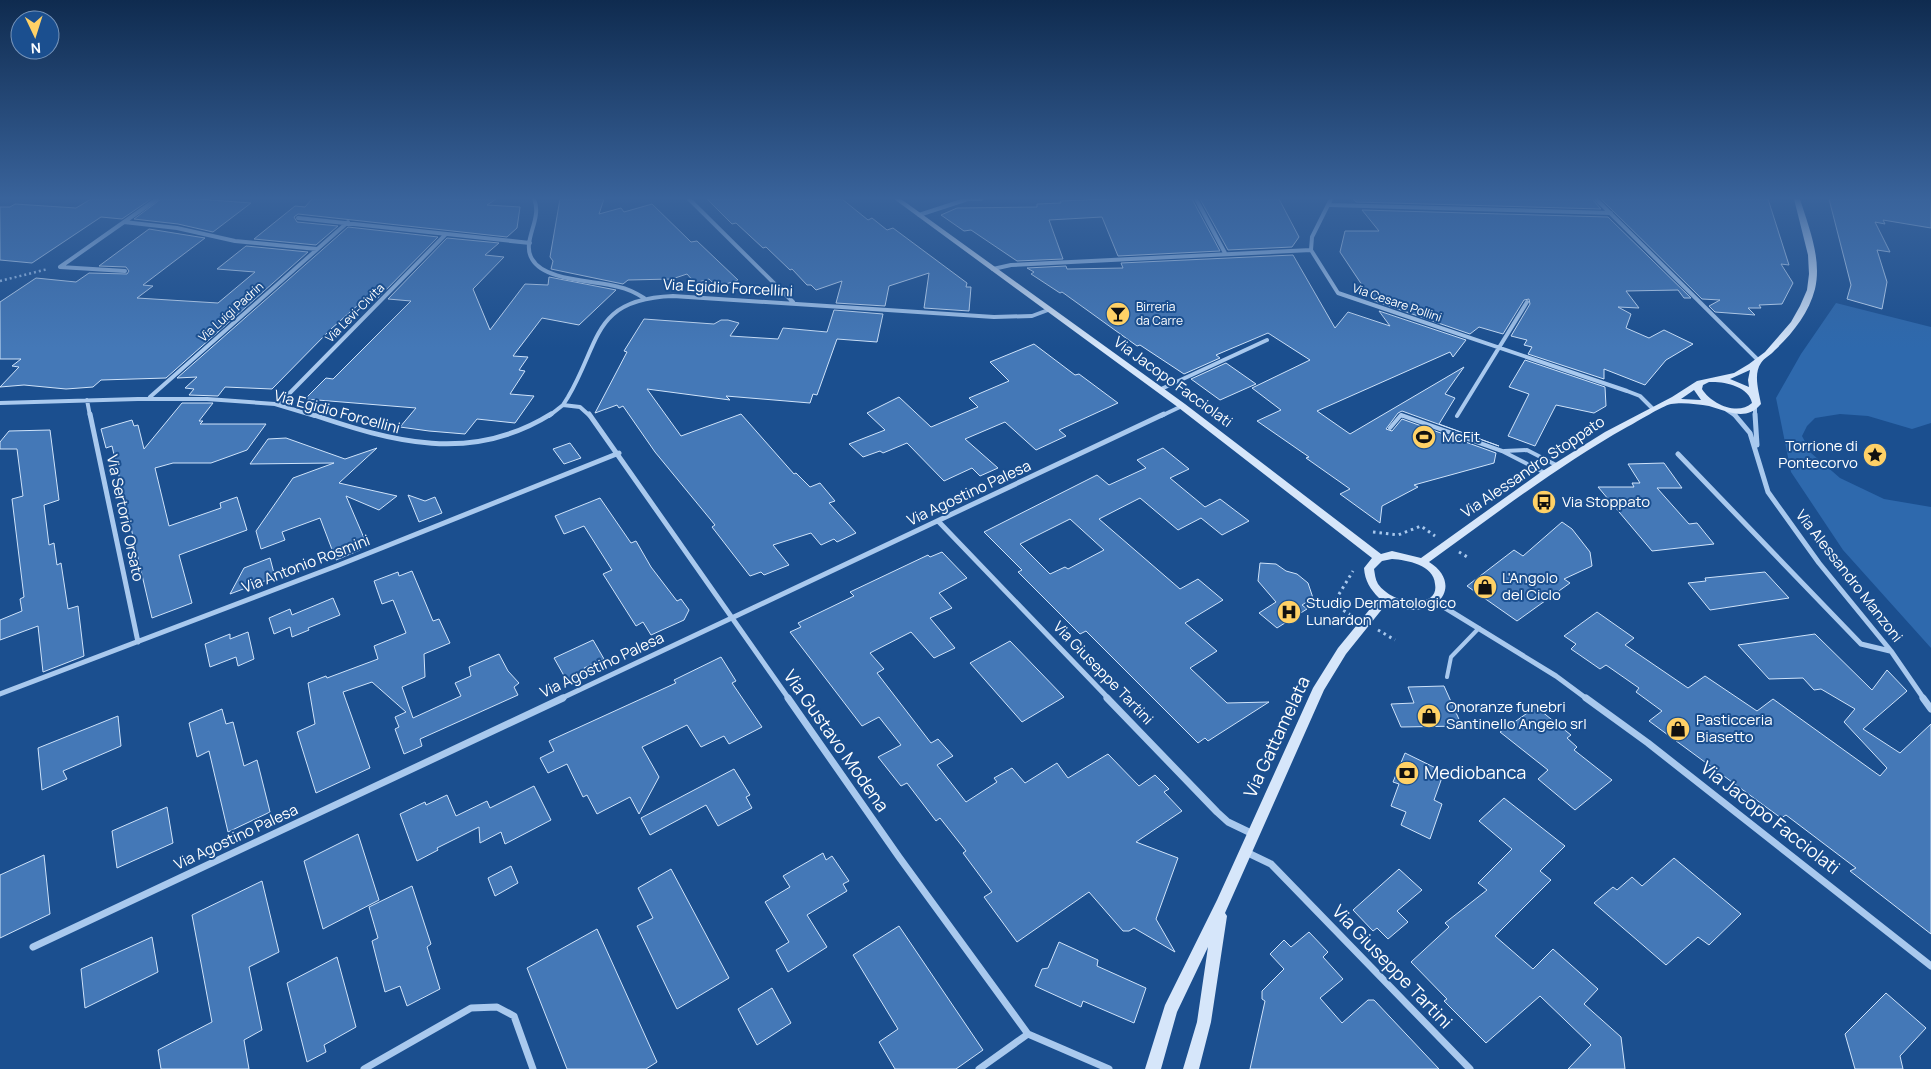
<svg xmlns="http://www.w3.org/2000/svg" width="1931" height="1069" font-family="Manrope,sans-serif">
  <style>
    .green { fill: #2e69ad }
    .building { fill: #4478b7; stroke: #cfe3fa; fill-rule: evenodd }
    .lines { fill: none; stroke-linecap: round; stroke-linejoin: round }
    .path-far1 { stroke: #a9c9ee; stroke-width: 2.5; stroke-dasharray: 2 3; stroke-linecap: butt }
    .path { stroke: #a9c9ee; stroke-width: 3; stroke-dasharray: 2.5 4; stroke-linecap: butt }
    .service-far1 { stroke: #a9c9ee; stroke-width: 3 }
    .service { stroke: #a9c9ee; stroke-width: 4 }
    .minor-far2 { stroke: #a9c9ee; stroke-width: 4 }
    .minor-far1 { stroke: #a9c9ee; stroke-width: 5 }
    .minor { stroke: #a9c9ee; stroke-width: 7 }
    .secondary { fill: #d6e6fa; fill-rule: evenodd }
    .labels { text-anchor: middle; stroke-width: 4; stroke-linejoin: round; paint-order: stroke }
    .far-street-label { font-size: 12px; fill: #fff; stroke: #1b4f8f }
    .far-poi-label { font-size: 12px; fill: #fff; stroke: #1b4f8f; text-anchor: start }
    .street-label { font-size: 15px; fill: #fff; stroke: #1b4f8f }
    .poi-label { font-size: 15px; fill: #fff; stroke: #1b4f8f; text-anchor: start }
    .near-street-label { font-size: 18px; fill: #fff; stroke: #1b4f8f }
    .near-poi-label { font-size: 18px; fill: #fff; stroke: #1b4f8f; text-anchor: start }
  </style>
  <rect width="100%" height="100%" fill="#1b4f8f"/>
  <path class="green" d="M1836 303 1931 327V423L1912 429 1868 416 1840 414 1815 418 1807 426 1802 436 1811 453 1840 478 1884 499 1931 507V648L1843 550 1791 472 1776 398 1801 354Z"/>
  <path class="building" d="M91 199H151L122 219 101 217 32 263 0 260V207H10L15 204 76 208Z
    M161 199H198L251 203 213 232 178 224 134 219Z
    M312 199H496L487 205 520 207 517 228 507 237 298 214 294 217 297 222 338 226 316 245 254 239 295 206 305 207Z
    M560 199H604L599 214 621 208 624 212 652 204 691 242 697 241 738 280 717 287 709 279 695 283 687 274 672 279 628 280 623 284 551 269 553 261 550 257Z
    M707 199H842L868 220 872 218 887 230 893 228 967 283 966 287H971L969 311 924 308 929 273 889 286 885 306 836 303 842 281 816 290 811 285H807L792 269 790 270 766 247 763 248 736 223 732 224Z
    M1108 199H1192L1220 251 1118 256 1102 217 1049 220 1063 259 1017 261 971 230 964 231 941 215 957 208 1037 207V204L1061 203 1060 201Z
    M1200 199H1279L1299 237 1292 247 1228 250Z
    M1353 199H1592L1601 209 1356 202Z
    M1601 199H1768L1789 265 1781 264 1793 283 1782 304 1759 305 1761 308H1748L1755 315 1715 312 1709 306 1720 300 1702 299Z
    M1829 199H1931V228L1883 220 1885 224 1875 222 1890 252 1877 250 1887 282 1882 309 1847 299 1851 285Z
    M1362 210 1608 217 1691 298H1684L1678 290 1626 291 1639 308 1618 307 1631 314 1626 328 1649 338 1664 330 1693 344 1666 360 1645 385 1604 369V379L1528 354 1532 347 1524 345 1527 340 1511 336 1530 304 1529 299 1524 300 1503 334 1479 327 1470 334 1372 300 1340 252 1345 231H1379Z
    M348 227 438 237 378 298 367 297 331 329 272 389 225 387 218 396 189 395 194 389 185 388 197 377 177 378Z
    M149 229 205 238 143 285 153 286 137 298 218 303 255 272 217 269 246 246 308 252 166 378 101 380 93 387 66 389 24 385 0 387 19 367 12 366 21 359H0V302L36 278 76 282 89 273 127 274 129 271 126 267 99 266Z
    M447 238 499 243 485 255 504 257 473 289 490 330 525 284 548 285 549 277 616 290 579 325 542 318 513 356 528 357 519 370 525 371 510 394 534 396 515 423 477 419 465 434 429 431 400 427 416 408 305 399 326 378 333 379 411 301 388 299Z
    M1293 255 1335 328 1348 312 1390 326 1379 311 1466 340 1453 357 1450 352 1317 411 1350 434 1464 367 1445 394 1455 398 1439 424 1499 446 1402 411 1398 413 1386 429 1392 431 1402 419 1496 453 1494 463 1414 485 1418 487 1382 506 1380 523 1340 494 1350 489 1306 458 1309 457 1257 421 1281 410 1252 388 1310 360 1268 333 1216 355 1220 358 1184 374 1140 345 1137 346 1062 292 1060 293 1031 274 1034 272 1027 268 1066 266 1067 269 1123 268 1121 263Z
    M834 310 883 314 877 342 837 339 817 395 813 394 810 403 726 396 730 400 647 389 681 436 741 414 794 474 796 473 810 487 820 483 835 501 829 503 856 533 837 542 834 539 821 545 811 533 773 545 789 565 764 575 761 572 750 576 712 527 715 525 655 452 623 406 619 408 617 405 595 413 627 352 624 351 644 319 714 324 721 320H728L739 323 730 336 778 339 783 328 827 332Z
    M1034 344 1075 375 1079 374 1118 403 1059 430 1066 436 1036 450 1005 422 965 439 998 468 980 476 972 468 944 481 907 443 883 453 880 451 863 457 849 444 885 430 867 413 899 397 931 427 978 407 969 398 1009 381 990 362Z
    M1525 360 1605 387 1606 406 1594 413 1556 405 1535 446 1508 436 1529 394 1509 387Z
    M1226 363 1256 384 1220 400 1191 379Z
    M182 403H213L199 421H203L200 424H266L247 450 211 463H173L155 468 169 526 221 508 220 503 237 497 247 530 179 555 192 603 152 618 112 446 106 448 101 429 132 420 134 426 138 425 144 449Z
    M50 430 59 500 44 505 49 545 54 543 57 565 61 563 68 609 78 606 84 656 43 672 38 626 0 640V620L22 611 20 599 24 597 12 499 23 496 17 449H0V442L9 431Z
    M286 438 345 459 377 448 339 483 397 496 379 510 346 496 364 538 357 541 360 550 336 560 320 518 282 532 285 540 261 549 256 531 293 478 334 463 250 464 268 439Z
    M570 443 581 458 564 464 553 449Z
    M1163 448 1189 469 1170 478 1205 507 1220 499 1249 521 1222 535 1201 518 1178 530 1140 498 1099 519 1180 589 1198 579 1223 600 1185 623 1217 651 1190 668 1227 703 1269 702 1208 741 1205 738 1198 743 1086 631 1080 634 1018 572 1022 570 984 532 1097 475 1109 485 1146 468 1137 460ZM1070 519 1104 550 1068 569 1065 567 1050 574 1020 544Z
    M1664 463 1682 488H1657L1689 524 1697 523 1714 544 1652 551 1598 487H1634L1632 483H1640L1628 464Z
    M408 495 425 501 435 497 442 513 419 522Z
    M600 498 631 543 636 541 651 567 677 601 681 599 689 610 684 620 651 635 643 622 636 626 603 574 612 570 584 526 564 534 555 516Z
    M1562 522 1572 529 1590 552 1592 566 1564 579 1570 583 1517 621 1467 586 1514 550 1523 556Z
    M942 552 967 578 939 593 952 608 930 618 955 648 934 658 911 632 870 653 884 669 877 673 931 743 938 739 953 756 937 765 966 802 997 782 994 778 1012 768 1025 783 1057 763 1068 778 1108 754 1139 786 1155 775 1169 789 1164 792 1182 811 1136 842 1178 858 1156 919 1175 952 1134 928 1129 931H1123L1089 892 1017 942 984 897 992 892 963 853 966 851 940 818 936 821 907 783 901 786 878 757 901 745 879 717 862 726 790 632 801 627 798 623 854 596 850 592 928 555 930 557Z
    M270 558 275 577 230 594 244 568Z
    M1260 563 1276 564 1286 571 1297 574 1308 583 1313 598 1302 605 1307 609 1277 628 1259 613 1276 602 1258 581Z
    M412 571 433 621 439 619 450 643 424 654 425 677 402 687 413 718 461 696 455 683 471 676 469 667 499 654 508 671 519 683 514 687 518 695 420 739 422 746 404 754 395 729 399 727 395 717 406 712 372 682 343 692 370 768 316 793 297 732 315 724 308 683 326 676 327 678 378 659 374 646 406 633 393 600 382 604 374 581 398 572 399 576Z
    M1765 572 1789 598 1710 610 1688 583 1706 581 1705 578Z
    M333 598 340 615 308 628 309 630 292 637 290 627 274 634 269 618 290 609 292 615Z
    M1597 612 1634 638 1625 645 1688 688 1705 676 1757 711 1773 699 1880 776 1887 768 1844 722 1855 709 1821 689 1814 690 1803 678 1769 679 1738 645 1815 634 1872 690 1887 670 1907 691 1863 729 1900 753 1931 724V934L1850 871 1856 868 1786 815 1781 818 1649 721 1662 711 1636 692 1639 688 1606 665 1600 669 1571 649 1576 644 1564 636Z
    M248 632 254 659 238 666 236 657 210 667 205 644 230 634V639Z
    M593 640 604 659 584 668 586 672 567 681 554 658Z
    M1010 641 1064 697 1022 722 970 663Z
    M721 657 736 681 732 683 762 727 729 744 724 736 701 747 687 725 642 747 659 777 639 814 630 797 597 814 587 795 583 797 567 764 548 773 540 758 554 751 549 741 676 683 674 680Z
    M1444 686 1462 726 1401 727 1391 704 1414 703 1408 687Z
    M1536 707 1571 735 1567 738 1577 747 1574 750 1612 780 1575 810 1538 779 1548 770 1500 732Z
    M222 709 226 724 233 722 244 766 257 760 270 812 228 832 209 751 197 757 189 723Z
    M118 716 121 746 63 771 67 779 42 790 38 748Z
    M1405 753 1444 772 1434 800 1442 804 1430 839 1401 825 1406 812 1391 806 1399 784 1393 782Z
    M734 769 750 795 746 797 752 808 718 826 706 805 650 835 641 818Z
    M534 786 551 820 505 844 501 832 480 843 479 827 437 848 438 850 417 861 400 814 425 802 426 805 447 795 456 816 487 801 490 808Z
    M1504 798 1565 846 1540 871 1551 880 1495 936 1533 969 1553 949 1598 989 1584 1004 1621 1037 1625 1069H1568L1591 1045 1540 996 1486 1043 1444 1001 1447 999 1411 962 1449 927 1445 923 1487 890 1478 883 1512 849 1479 821Z
    M167 807 173 843 117 868 112 831Z
    M358 834 379 900 323 929 304 861Z
    M823 853 826 860 832 856 849 881 843 884 847 891 807 915 827 947 788 972 776 950 789 942 765 902 790 887 783 876Z
    M44 855 50 914 0 938V875Z
    M1674 858 1741 914 1709 945 1698 937 1666 965 1594 903 1613 887 1617 890 1632 877 1642 886Z
    M511 866 518 883 495 896 488 878Z
    M671 869 729 978 677 1009 637 926 653 918 638 888Z
    M1399 869 1422 890 1397 911 1408 922 1388 939 1377 928 1373 931 1353 910Z
    M262 881 279 952 249 967 262 1030 244 1040 249 1069H161L158 1050 212 1022 192 915Z
    M412 886 431 944 427 947 440 989 407 1006 400 986 385 992 372 941 378 938 369 907Z
    M899 926 983 1050 956 1069H895L879 1042 898 1029 853 955Z
    M597 929 657 1062 646 1069H567L527 968Z
    M1309 932 1328 952 1323 957 1343 979 1320 998 1342 1023 1368 1000H1374L1439 1069H1250L1265 1001 1262 999V991L1284 969 1270 954 1284 940 1291 947Z
    M152 937 158 972 85 1008 81 969Z
    M1059 942 1098 960 1097 966 1146 988 1134 1023 1083 1001 1081 1007 1035 986 1042 969 1048 968Z
    M337 957 356 1027 324 1045 326 1052 307 1062 287 983Z
    M772 988 791 1023 757 1045 738 1009Z
    M1886 993 1926 1028 1900 1056 1903 1069H1855L1845 1034Z"/>
  <g class="lines">
    <path class="path-far1" d="M0 281 48 269"/>
    <path class="path" d="M1373 532 1398 535 1421 526 1435 536
      M1459 552 1469 558
      M1351 615 1333 604 1353 571
      M1378 630 1395 640"/>
    <path class="service-far1" d="M1400 416H1403"/>
    <path class="service" d="M1390 428 1401 415 1502 451 1545 473
      M1504 451 1527 450 1558 466
      M1447 677 1451 657 1479 628"/>
    <path class="minor-far2" d="M157 199 124 222 177 228 235 241 317 249
      M534 199C543 219 521 241 532 259 545 282 596 280 619 287 629 289 636 293 644 298
      M689 199 793 302
      M1196 199 1225 253
      M1596 199 1758 360
      M1330 205 1611 213
      M919 215 968 199H981
      M298 218 530 243
      M124 222 60 267 125 271
      M1311 250 1338 293 1627 391 1640 396 1653 409
      M1311 250 1312 237 1331 199
      M993 269 1011 265 1311 250
      M1159 390 1267 340
      M150 397 348 222
      M87 400 90 416
      M0 403 138 399H207L275 404 315 416
      M278 405 446 234
      M563 405 580 407 590 416
      M1755 406V416
      M1727 410 1736 416
      M549 416 563 405 568 397C601 341 592 299 673 296L994 317 1032 316 1048 310
      M1161 416 1182 406
      M1457 416 1527 302"/>
    <path class="minor-far1" d="M90 414 138 642
      M311 414C393 442 471 464 551 414
      M589 414 789 699
      M1734 414 1750 433 1768 492 1819 563 1891 651 1924 699
      M1755 414 1757 445
      M1678 454 1861 644 1890 651
      M939 522 1109 699
      M1434 601 1556 676 1587 699
      M0 694 339 565 619 453
      M560 699 1164 414"/>
    <path class="minor" d="M788 698 899 857 1028 1034 1109 1069
      M1107 698 1217 812 1228 822 1253 834
      M1586 698 1648 743 1931 966
      M1923 698 1931 709
      M1246 852 1271 864 1470 1069
      M33 947 563 698
      M364 1069 471 1008 497 1007 514 1016 533 1069
      M979 1069 1028 1034"/>
    <path class="secondary" d="M894 199H901L1185 404 1381 554 1392 551 1421 558 1541 472 1605 432 1672 397 1697 381 1734 373 1749 364 1765 352 1791 322 1800 306 1807 290 1809 274 1808 255 1794 199H1800C1809 228 1822 259 1815 289 1809 313 1792 334 1775 350 1771 355 1764 358 1761 363 1753 374 1759 392 1761 404 1746 422 1727 411 1709 406 1698 404 1682 402 1671 404 1662 406 1637 422 1627 427 1558 466 1494 515 1429 562 1458 580 1446 609 1414 610 1405 610 1396 606 1387 603L1346 654 1324 690 1225 913 1227 916 1211 1022 1199 1069H1183L1197 1022 1208 947 1177 1012 1161 1069H1145L1165 1005 1217 900 1313 688 1338 648 1379 598C1370 589 1365 581 1364 568L1372 558 1179 408ZM1750 370 1748 380 1749 387 1730 379ZM1709 382C1723 381 1749 386 1752 403 1738 416 1711 404 1702 389L1703 385ZM1694 390 1701 400 1681 399ZM1392 559C1407 560 1434 565 1435 584 1436 590 1435 594 1430 598 1414 608 1388 598 1378 584 1375 579 1375 574 1374 569L1382 561Z"/>
  </g>
  <linearGradient id="sky" x2="0" y2="1"><stop stop-color="#0f2b4f"/><stop offset="0.57" stop-color="#39639b"/><stop offset="1" stop-color="#39639b" stop-opacity="0"/></linearGradient>
  <rect width="1931" height="348" fill="url(#sky)"/>
  <defs>
    <g id="bar-disc" transform="scale(1.25)"><circle r="9.5" fill="#ffd166" stroke="#1b4f8f"/><path d="M-6-5H6L.8 .8V4.5H3.5V6h-7V4.5H-.8V.8Z" fill="#111"/></g>
    <g id="stadium-disc" transform="scale(1.25)"><circle r="9.5" fill="#ffd166" stroke="#1b4f8f"/><path d="M0-5a6.5 5 0 1 0 0 10a6.5 5 0 1 0 0-10ZM-3.5-1.8h7v3.6h-7Z" fill="#111"/></g>
    <g id="sight-disc" transform="scale(1.25)"><circle r="9.5" fill="#ffd166" stroke="#1b4f8f"/><path d="M0-6L1.8-2.2L6-1.7L2.9 1.2L3.7 5.4L0 3.3L-3.7 5.4L-2.9 1.2L-6-1.7L-1.8-2.2Z" fill="#111"/></g>
    <g id="bus-disc" transform="scale(1.25)"><circle r="9.5" fill="#ffd166" stroke="#1b4f8f"/><path d="M-5-6H5V4H4V6H2V4H-2V6H-4V4H-5ZM-3.5-4V0h7V-4ZM-3.5 1.2v1.5H-2V1.2ZM2 1.2v1.5H3.5V1.2Z" fill="#111"/></g>
    <g id="shop-disc" transform="scale(1.25)"><circle r="9.5" fill="#ffd166" stroke="#1b4f8f"/><path d="M-5-2.5h2.3a2.7 3.5 0 0 1 5.4 0H5L5.5 6h-11ZM-1.5-2.5h3a1.5 2.3 0 0 0-3 0Z" fill="#111"/></g>
    <g id="hospital-disc" transform="scale(1.25)"><circle r="9.5" fill="#ffd166" stroke="#1b4f8f"/><path d="M-5-5h3v3.5h4V-5h3V5h-3V1.5h-4V5h-3Z" fill="#111"/></g>
    <g id="bank-disc" transform="scale(1.25)"><circle r="9.5" fill="#ffd166" stroke="#1b4f8f"/><path d="M-6-4H6V4H-6ZM0-2.3a2.3 2.3 0 1 0 0 4.6a2.3 2.3 0 1 0 0-4.6Z" fill="#111"/></g>
  </defs>
  <g fill-rule="evenodd">
    <use href="#bar-disc" x="1118" y="314"/>
    <use href="#stadium-disc" x="1424" y="437"/>
    <use href="#sight-disc" x="1875" y="455"/>
    <use href="#bus-disc" x="1544" y="502"/>
    <use href="#shop-disc" x="1485" y="587"/>
    <use href="#hospital-disc" x="1289" y="612"/>
    <use href="#shop-disc" x="1429" y="716"/>
    <use href="#shop-disc" x="1678" y="729"/>
    <use href="#bank-disc" x="1407" y="773"/>
  </g>
  <g class="labels">
    <g class="far-street-label">
      <text transform="translate(1397 303) rotate(19)" y="4">Via Cesare Pollini</text>
      <text transform="translate(231 312) rotate(-42)" y="4">Via Luigi Padrin</text>
      <text transform="translate(355 313) rotate(-45)" y="4">Via Levi-Civita</text>
    </g>
    <g class="far-poi-label">
      <text x="1136" y="311">Birreria<tspan x="1136" dy="14">da Carre</tspan></text>
    </g>
    <g class="street-label">
      <text transform="translate(728 288) rotate(3)" y="5">Via Egidio Forcellini</text>
      <text transform="translate(1173 382) rotate(36)" y="5">Via Jacopo Facciolati</text>
      <text transform="translate(337 412) rotate(15)" y="5">Via Egidio Forcellini</text>
      <text transform="translate(1533 467) rotate(-34)" y="5">Via Alessandro Stoppato</text>
      <text transform="translate(969 493) rotate(-25)" y="5">Via Agostino Palesa</text>
      <text transform="translate(125 518) rotate(78)" y="5">Via Sertorio Orsato</text>
      <text transform="translate(306 564) rotate(-21)" y="5">Via Antonio Rosmini</text>
      <text transform="translate(1849 576) rotate(52)" y="5">Via Alessandro Manzoni</text>
      <text transform="translate(602 665) rotate(-25)" y="5">Via Agostino Palesa</text>
      <text transform="translate(1103 673) rotate(46)" y="5">Via Giuseppe Tartini</text>
      <text transform="translate(236 837) rotate(-25)" y="5">Via Agostino Palesa</text>
    </g>
    <g class="poi-label">
      <text x="1442" y="442">McFit</text>
      <text x="1858" y="451" text-anchor="end">Torrione di<tspan x="1858" dy="17">Pontecorvo</tspan></text>
      <text x="1562" y="507">Via Stoppato</text>
      <text x="1502" y="583">L'Angolo<tspan x="1502" dy="17">del Ciclo</tspan></text>
      <text x="1306" y="608">Studio Dermatologico<tspan x="1306" dy="17">Lunardon</tspan></text>
      <text x="1446" y="712">Onoranze funebri<tspan x="1446" dy="17">Santinello Angelo srl</tspan></text>
      <text x="1696" y="725">Pasticceria<tspan x="1696" dy="17">Biasetto</tspan></text>
    </g>
    <g class="near-street-label">
      <text transform="translate(1277 737) rotate(-65)" y="6">Via Gattamelata</text>
      <text transform="translate(836 741) rotate(55)" y="6">Via Gustavo Modena</text>
      <text transform="translate(1770 818) rotate(38)" y="6">Via Jacopo Facciolati</text>
      <text transform="translate(1392 967) rotate(46)" y="6">Via Giuseppe Tartini</text>
    </g>
    <g class="near-poi-label">
      <text x="1424" y="779">Mediobanca</text>
    </g>
  </g>
  <g transform="translate(35 35) rotate(176)"><circle r="24" fill="#1b4f8f" stroke="#7695bc"/>
  <path d="M0-4L9 19L0 12L-9 19Z" fill="#ffd166"/>
  <text y="-8" font-size="14" font-weight="bold" text-anchor="middle" fill="#ffffff">N</text>
  </g>
</svg>
